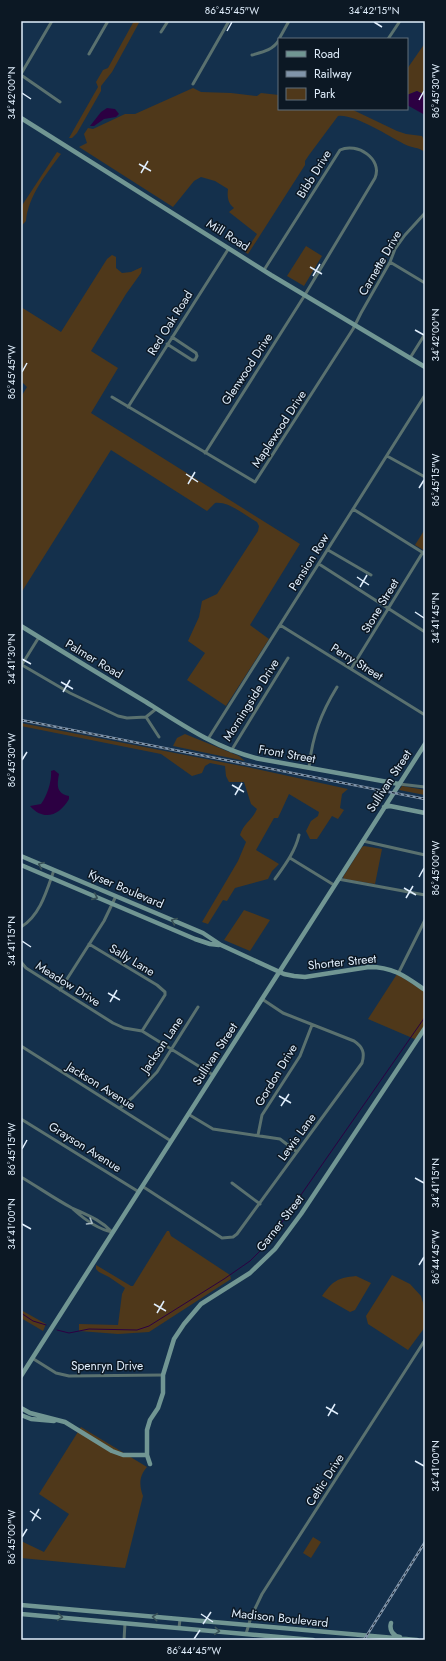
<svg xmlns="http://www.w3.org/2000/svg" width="446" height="1661" font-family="Jost,sans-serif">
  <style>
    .green { fill: #4f381a }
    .water { fill: #2c0042 }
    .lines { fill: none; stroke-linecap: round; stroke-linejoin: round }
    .stream { stroke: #2c0042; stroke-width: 1 }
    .street { stroke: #5a716f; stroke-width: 3 }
    .secondary { stroke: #719693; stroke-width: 4.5 }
    .rail-casing { stroke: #8094a9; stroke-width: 2.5 }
    .rail { stroke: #0c1824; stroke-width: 1; stroke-dasharray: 3; stroke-linecap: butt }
    .oneway { stroke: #395156 }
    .oneway2 { stroke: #aabcc4 }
    .ticks { fill: none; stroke: #e0eefc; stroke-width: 1.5 }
    .labels { text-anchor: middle; stroke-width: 3; stroke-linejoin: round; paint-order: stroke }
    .street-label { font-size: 12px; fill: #e0eefc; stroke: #0c1824 }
    .neatline { fill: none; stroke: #e0eefc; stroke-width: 1.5 }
    .ticks-label { font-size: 10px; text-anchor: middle; fill: #e0eefc }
  </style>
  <rect width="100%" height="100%" fill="#14304c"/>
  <path class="green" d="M134 21H140L112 72 101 86V91L77 133 72 138H69L98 87 96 82 103 70 108 68Z
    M425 43V95L417 91 407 95V69Z
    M193 88 201 92 231 93 257 96 261 93 279 95V109H351L397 131 406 134 422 136 425 142V152C419 147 411 148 404 144 388 136 355 114 338 116L309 155 305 161V165L248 254 245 252 257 234 229 212 234 208C228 203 227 197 228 189L215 181 201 177 194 181 173 207 79 147 87 143 84 134 88 128 93 129 125 114H135Z
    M57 152 61 154C47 173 28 196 26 221L21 226V207Z
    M306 246 322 256 304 286 287 276Z
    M112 255 116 257V268L122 273 131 272 142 267 141 273 126 294 91 351 118 368 91 413 300 544 250 625 269 639 226 706 187 680 205 653 188 641 199 617 202 601 217 594 258 531 259 526 257 522C244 515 229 501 215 503L207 511 111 450 21 593V397L27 387 21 381V307L61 332 107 259Z
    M425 529V551L415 545Z
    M21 723 247 767 348 789 342 794 340 808 344 810 338 819 332 816 317 839H310L306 831 311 821 318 816 319 812 289 794 278 818H274L256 850 279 864 272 871 268 879 235 888 227 901 223 900 208 924 202 922 238 861 246 842 240 835C243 824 253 819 257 809L251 804 244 782H229L226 776 225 766 210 763 205 766 202 773 192 776 161 754 21 726Z
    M185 734 239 756 245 761 173 746 177 738Z
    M402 786 425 790V795L399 790Z
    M364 846 382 849 375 884 344 879 343 877 362 847Z
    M244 910 270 920 250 951 224 940Z
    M397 974 425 992V1028L417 1040 368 1019Z
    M167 1231H169L171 1236 230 1275 231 1279 149 1332 118 1334 79 1331V1324L118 1325 122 1294 125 1288 109 1277 99 1272 96 1269V1265L131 1286H133Z
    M392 1275 410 1284 421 1296 425 1309V1327L408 1350 368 1324 366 1316Z
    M356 1276 371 1283 355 1310 350 1312 322 1296C333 1281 337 1278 356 1276Z
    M21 1310 46 1324 43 1331 21 1318Z
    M81 1427 147 1467C139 1476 139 1485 143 1496L125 1568 21 1558V1541L44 1552 69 1514 39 1494Z
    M313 1537 321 1542 311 1558 303 1553Z"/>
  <path class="water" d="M417 91 425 95V115L407 105V95Z
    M107 108 115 109 119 114 116 117 104 119 94 126H90L101 112Z
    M54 770 59 774C57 785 56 793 69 796V799C60 815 44 822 30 806L41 804C47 796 52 781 51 771Z"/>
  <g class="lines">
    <path class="stream" d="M21 1313 33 1321 46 1325
      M57 1330 69 1333 89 1329 137 1330 149 1326 224 1279 250 1261 266 1245 425 1017"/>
    <path class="street" d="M161 32 168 21
      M279 39 289 21
      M388 39 400 21
      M89 54 108 21
      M252 55C263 52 273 50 279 40
      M21 74 52 21
      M21 75 60 102
      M193 84 229 21
      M390 262 425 283
      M167 344 192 360H195L197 356 196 353 172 337
      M410 358 425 334
      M112 397 255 482 353 329 361 313 390 262 395 249 405 235 425 213
      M128 407 229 248
      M205 453 303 298 375 178C383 159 357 142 340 150L264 270
      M387 456 425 477
      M353 509 425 554
      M328 550 371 575
      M319 564 425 632
      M280 625 425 715
      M22 665 70 693 118 716 127 718 146 717 156 709
      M21 666 39 637
      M351 669 423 552
      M146 717 159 737
      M208 739 425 395
      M231 751 288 658
      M309 768C312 737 321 713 337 687
      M399 784 425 787
      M363 841 425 855
      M290 858 334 885
      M275 879C285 865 295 852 299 835
      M338 879 425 895
      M21 927C40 916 47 890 54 870
      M89 944 157 985 165 992V995L142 1031
      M21 962 26 968 113 1023 124 1028 142 1031 213 1075
      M399 972 425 920
      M60 990 104 921 116 896
      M21 1046 171 1141
      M120 1108 133 1097 157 1072 198 1007
      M188 1114 213 1129 280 1139 297 1152
      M21 1119 139 1192
      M258 1135 262 1115 300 1056 312 1025
      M21 1177C38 1187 55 1199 72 1208 87 1215 101 1220 112 1232
      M232 1183 260 1204
      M142 1186 222 1238 233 1237 237 1234 362 1063C365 1053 363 1047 354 1041L283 1013 262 999
      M73 1209C84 1219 97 1229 112 1232
      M32 1358 56 1373 69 1376 163 1375
      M179 1628 180 1619
      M246 1634 251 1617 262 1594 425 1340
      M124 1640 125 1623"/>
    <path class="secondary" d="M21 118 271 275 425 367
      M21 626C63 652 104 677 146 702 182 725 219 750 260 759L399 784
      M384 807 390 806 425 813
      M21 856 203 933 221 945 284 974 294 976 305 977 369 967C394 967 406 977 425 990
      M21 865 195 939 210 944 219 945
      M21 1376 425 744
      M21 1408 30 1413 65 1422 112 1451 123 1455H147
      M21 1415 31 1419 54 1421
      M150 1464 147 1455V1430L150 1420 158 1408 163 1393V1375L174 1339 184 1324 201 1304 250 1273 275 1249 301 1214 425 1028
      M21 1605 417 1640
      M21 1614 313 1640
      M391 1623C389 1630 393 1636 400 1637"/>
    <g class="rail-casing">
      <path id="rail" d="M21 720 425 799
        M364 1640 425 1542"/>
    </g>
    <use href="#rail" class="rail"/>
  </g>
  <defs><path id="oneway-chevron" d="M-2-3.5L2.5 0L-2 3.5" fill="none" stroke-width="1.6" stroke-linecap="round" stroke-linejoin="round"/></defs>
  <g class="oneway">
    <use href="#oneway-chevron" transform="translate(41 865) rotate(-157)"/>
    <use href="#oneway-chevron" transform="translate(95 897) rotate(24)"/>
    <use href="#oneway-chevron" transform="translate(174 921) rotate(-157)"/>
    <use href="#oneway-chevron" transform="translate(60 1617) rotate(5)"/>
    <use href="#oneway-chevron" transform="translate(155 1617) rotate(-175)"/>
    <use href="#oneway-chevron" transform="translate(217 1631) rotate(5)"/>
  </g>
  <use class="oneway2" href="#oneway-chevron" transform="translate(90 1222) rotate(31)"/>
  <path class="ticks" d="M374 22 382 27M227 31 232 22M22 93 31 99M419 100 424 91M139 164 151 171M141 173 148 161M310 267 322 274M313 276 320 264M415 330 424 335M22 372 27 363M186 474 198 482M188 484 195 472M419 488 424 480M357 577 369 585M360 587 367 575M415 612 424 618M22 659 31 664M61 682 73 689M63 692 70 680M22 760 27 752M232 785 244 792M235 795 242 783M419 877 424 868M404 888 416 895M406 898 413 886M22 941 31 947M108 993 120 1000M110 1002 117 990M279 1096 291 1103M281 1106 289 1094M22 1149 27 1140M415 1178 424 1183M22 1224 31 1229M419 1265 424 1257M154 1304 166 1311M157 1313 164 1301M326 1407 338 1414M328 1416 335 1404M415 1461 424 1466M30 1511 41 1519M32 1521 39 1509M22 1537 27 1529M201 1614 213 1622M203 1624 211 1612M194 1639 200 1630"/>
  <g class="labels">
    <g class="street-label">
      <text transform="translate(314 174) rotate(-58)" y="4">Bibb Drive</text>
      <text transform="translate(228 235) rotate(32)" y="4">Mill Road</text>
      <text transform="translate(380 263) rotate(-60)" y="4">Carnette Drive</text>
      <text transform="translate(170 323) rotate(-58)" y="4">Red Oak Road</text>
      <text transform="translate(247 369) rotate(-57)" y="4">Glenwood Drive</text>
      <text transform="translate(279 429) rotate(-57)" y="4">Maplewood Drive</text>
      <text transform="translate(309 562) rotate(-58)" y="4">Pension Row</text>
      <text transform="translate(380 606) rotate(-59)" y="4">Stone Street</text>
      <text transform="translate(94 659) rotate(31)" y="4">Palmer Road</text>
      <text transform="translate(357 662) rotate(32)" y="4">Perry Street</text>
      <text transform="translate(251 700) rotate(-58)" y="4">Morningside Drive</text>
      <text transform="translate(287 754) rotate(10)" y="4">Front Street</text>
      <text transform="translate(389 781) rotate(-57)" y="4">Sullivan Street</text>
      <text transform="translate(126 889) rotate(23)" y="4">Kyser Boulevard</text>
      <text transform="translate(132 960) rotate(31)" y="4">Sally Lane</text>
      <text transform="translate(342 962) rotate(-6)" y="4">Shorter Street</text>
      <text transform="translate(68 984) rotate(32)" y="4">Meadow Drive</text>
      <text transform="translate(162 1045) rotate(-56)" y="4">Jackson Lane</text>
      <text transform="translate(215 1054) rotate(-57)" y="4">Sullivan Street</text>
      <text transform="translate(276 1075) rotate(-59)" y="4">Gordon Drive</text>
      <text transform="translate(101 1086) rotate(32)" y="4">Jackson Avenue</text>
      <text transform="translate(297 1137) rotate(-54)" y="4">Lewis Lane</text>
      <text transform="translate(85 1147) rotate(32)" y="4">Grayson Avenue</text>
      <text transform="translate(280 1223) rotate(-52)" y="4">Garner Street</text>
      <text x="107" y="1370">Spenryn Drive</text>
      <text transform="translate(325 1480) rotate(-57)" y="4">Celtic Drive</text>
      <text transform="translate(280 1618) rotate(6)" y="4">Madison Boulevard</text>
    </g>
  </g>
  <rect width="446" height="1661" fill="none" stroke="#0c1824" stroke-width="44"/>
  <rect x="278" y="38" width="130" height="72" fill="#0c1824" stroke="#616e7a"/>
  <rect x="286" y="51" width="20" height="6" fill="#719693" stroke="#616e7a"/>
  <text x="314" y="58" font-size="12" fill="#e0eefc">Road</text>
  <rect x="286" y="71" width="20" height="6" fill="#8094a9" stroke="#616e7a"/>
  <text x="314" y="78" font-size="12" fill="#e0eefc">Railway</text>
  <rect x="286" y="88" width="20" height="12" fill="#4f381a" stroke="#616e7a"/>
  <text x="314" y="98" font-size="12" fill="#e0eefc">Park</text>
  <rect x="22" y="22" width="402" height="1617" class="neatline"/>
  <g class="ticks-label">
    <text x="232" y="14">86°45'45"W</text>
    <text x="374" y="14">34°42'15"N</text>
    <text transform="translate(435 91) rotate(-90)" y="4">86°45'30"W</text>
    <text transform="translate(11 93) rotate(-90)" y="4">34°42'00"N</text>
    <text transform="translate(435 335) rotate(-90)" y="4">34°42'00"N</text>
    <text transform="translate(11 372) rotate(-90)" y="4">86°45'45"W</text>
    <text transform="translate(435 480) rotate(-90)" y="4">86°45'15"W</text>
    <text transform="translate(435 618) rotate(-90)" y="4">34°41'45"N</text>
    <text transform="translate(11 659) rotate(-90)" y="4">34°41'30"N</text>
    <text transform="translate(11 760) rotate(-90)" y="4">86°45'30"W</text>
    <text transform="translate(435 868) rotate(-90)" y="4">86°45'00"W</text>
    <text transform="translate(11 941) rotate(-90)" y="4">34°41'15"N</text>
    <text transform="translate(11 1149) rotate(-90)" y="4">86°45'15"W</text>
    <text transform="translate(435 1183) rotate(-90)" y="4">34°41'15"N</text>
    <text transform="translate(11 1224) rotate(-90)" y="4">34°41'00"N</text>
    <text transform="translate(435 1257) rotate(-90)" y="4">86°44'45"W</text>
    <text transform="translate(435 1466) rotate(-90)" y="4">34°41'00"N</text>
    <text transform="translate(11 1537) rotate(-90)" y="4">86°45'00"W</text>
    <text x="194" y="1654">86°44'45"W</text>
  </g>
</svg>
